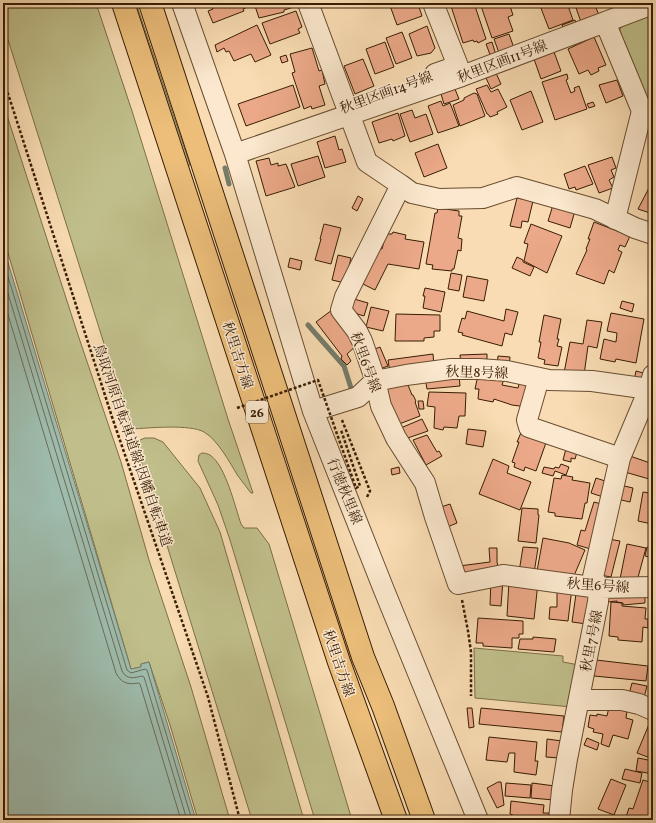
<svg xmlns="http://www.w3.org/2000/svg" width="656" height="823" font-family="Vollkorn,'Noto Serif JP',serif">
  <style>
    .green { fill: #c0bf8b; stroke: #7c6e48 }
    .water { fill: #9ebcad; stroke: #757c69 }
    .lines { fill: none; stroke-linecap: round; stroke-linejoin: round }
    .shore { stroke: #6b6c58; stroke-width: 1 }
    .stream { stroke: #757c69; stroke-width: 5 }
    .building { fill: #eca989; stroke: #381d04 }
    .street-casing { stroke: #684d30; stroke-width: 22 }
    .primary-casing { stroke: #381d04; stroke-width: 24 }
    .path { stroke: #381d04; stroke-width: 2.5; stroke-dasharray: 3 2; stroke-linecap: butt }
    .street { stroke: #fbe8ce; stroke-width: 20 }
    .primary { stroke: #ecbe7a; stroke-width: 22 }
    .path-bridge { stroke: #381d04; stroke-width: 2.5; stroke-dasharray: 3 2; stroke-linecap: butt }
    .labels { text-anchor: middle; stroke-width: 3; stroke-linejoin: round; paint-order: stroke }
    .shield { fill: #fbe8ce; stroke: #725a41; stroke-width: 1 }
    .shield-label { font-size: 13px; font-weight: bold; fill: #381d04 }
    .street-label { font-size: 14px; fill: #381d04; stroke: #fbe8ce }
  </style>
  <rect width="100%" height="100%" fill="#f9dcb3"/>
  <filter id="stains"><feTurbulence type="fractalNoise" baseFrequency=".005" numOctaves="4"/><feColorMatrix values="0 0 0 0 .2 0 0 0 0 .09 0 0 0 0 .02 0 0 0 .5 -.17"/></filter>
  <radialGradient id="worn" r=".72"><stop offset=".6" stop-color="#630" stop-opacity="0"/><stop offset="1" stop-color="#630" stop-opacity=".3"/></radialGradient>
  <path class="green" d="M3 3H96L132 111 228 419 253 493H251C247 487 242 482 238 476 230 463 218 440 204 432 190 424 149 428 131 429L3 24Z
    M133 3H136L190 165 187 166Z
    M653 12V105L646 103 618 36 622 24Z
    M3 103 77 332 121 462 149 560 191 687 230 820H198L170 725 149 662 141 664V667L131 669 3 236Z
    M145 438H154L163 442 200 488 220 532 304 820H252L135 442Z
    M202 453C205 453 208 454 210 455 226 466 235 507 241 524L244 528H257L269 544 352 820H315L230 540 218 505 198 461 199 455Z
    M474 648 563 656V662L579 665 572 707 475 698Z"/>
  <path class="water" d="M3 246 131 669 141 667V664L149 662 196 820H3Z"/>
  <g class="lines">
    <path class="shore" d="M3 260 127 670 131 673 145 669 147 670 192 820
      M3 277 122 671C127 680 134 678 142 676L144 677 187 820
      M3 298 116 673C121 683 128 685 138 683L140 684 181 820"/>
    <path class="stream" d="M225 168 229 184
      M308 325 344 366 351 388"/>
  </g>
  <path class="building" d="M211 3H249L250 6 243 9 244 11 213 23 208 11 213 9Z
    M254 3H293L294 7 284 10V12L259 18Z
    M389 3H415L416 5 418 4 422 16 397 25Z
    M450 3H474L486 39 478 43 477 41 474 42 473 40 463 43Z
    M480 3H509L513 15 508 17 513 31 492 38Z
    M539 3H567L573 20 549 29Z
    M589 3H594L599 15 581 22 576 8Z
    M296 11 302 27 298 29 300 33 270 44 262 23Z
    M575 20 577 25 564 30 562 25Z
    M257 25 271 55 255 62 251 54 234 61 229 51 226 52 224 48 217 52 215 45Z
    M427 26 435 48 431 53 417 56 409 34Z
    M402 32 412 58 396 64 386 38Z
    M509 34 514 48 499 53 494 39Z
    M594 37 606 65 598 68 599 71 591 75 588 70 579 74 568 49Z
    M385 42 394 67 375 74 366 49Z
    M492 42 496 55 491 57 486 44Z
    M312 48 319 71 322 70 325 84 319 86 325 105 312 109 311 106 304 109 292 73 295 72 290 54Z
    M554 52 561 71 541 79 534 59Z
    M286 55 288 61 282 63 280 57Z
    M363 59 374 86 355 94 344 66Z
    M496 73 501 84 491 89 486 78Z
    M567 74 568 79 566 80 571 93 575 91 574 88 579 86 587 109 555 120 542 82Z
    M617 80 623 96 606 103 599 85Z
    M293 85 300 107 246 126 238 104Z
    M487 85 491 92 498 89 507 107 497 112 498 114 490 117 488 114H487L476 89Z
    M455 89 459 99 444 104 441 94Z
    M531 91 543 122 522 130 510 100Z
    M474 93 477 94 485 116 460 126 453 105 464 100V98Z
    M441 101 443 106 450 103 459 126 438 133 428 106Z
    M593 102 595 106 589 108 587 104Z
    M412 110 415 118 426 114 433 134 410 142 400 114Z
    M398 113 405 136 393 141 392 139 379 143 372 122Z
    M652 123 653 124V138H649Z
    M335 136 339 150 342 149 346 162 325 168 317 142Z
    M438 144 447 168 424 177 415 153Z
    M318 156 325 177 298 186 291 164Z
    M612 157 616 168 611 170 614 177 609 180 613 188 599 193 588 165Z
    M269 158 271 165 278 163V166L286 164 295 187 266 196 256 161Z
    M585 166 593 184 576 190 575 187 569 189 564 174Z
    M650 186 653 187V214L638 209Z
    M358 196 363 199 357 211 352 208Z
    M517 198 533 201 528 222 522 221 521 228 510 226Z
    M553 205 575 211 570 228 548 221Z
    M438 208 459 211V216H462L458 238 462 239 461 251 458 250 454 269H452V271L432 269 433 265 426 264 435 213H437Z
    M594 222 630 236 625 247 620 245 618 250 622 252 614 273 609 270 604 284 576 274 587 250 586 249 590 239H588Z
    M324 224 341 228 331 264 315 260 321 239H320Z
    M531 224 562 236 547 273 524 261 528 244 524 243Z
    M393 232 406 235 405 239 424 242 419 269 388 264 375 290 359 282 378 248 382 249 386 234H392Z
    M338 255 351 258 345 283 332 280Z
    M517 257 523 260V262L534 267 530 276 512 268Z
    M290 258 302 261 300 270 288 267Z
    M451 273 462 275 459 291 448 289Z
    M467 276 488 280 484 301 463 297Z
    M425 288 445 292 441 312 423 308 425 296H423Z
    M354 299 368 303 364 316 351 312Z
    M622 301 634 304 632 312 620 308Z
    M371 307 389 311 383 331 366 327Z
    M506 309 518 312 512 335 505 333 502 346 462 335 463 333 458 332 462 318 465 319 467 311 504 321Z
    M332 310 357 345 347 354 351 361 347 365 341 359 342 356 316 322Z
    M611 313 644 319 636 363 616 359 615 362 600 359 604 339 616 342 617 333 607 331Z
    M396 314 440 315V331H434V337L424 338V341H395Z
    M544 315 561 319 557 339H559L557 346 562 347 558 366 544 364 545 360 538 358 541 342H539Z
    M587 320 602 322 597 348 588 346 584 375 564 373 570 342 583 344Z
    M380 347 388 366 377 370 370 351Z
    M433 354 434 366 390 373 388 360Z
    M487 354V366L461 365 460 355Z
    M498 356 510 357 509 368 497 367Z
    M636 371 647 374 644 384 634 381Z
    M459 375 460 386 427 389 425 378Z
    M478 375 504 379 502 385 518 388 520 380 534 383 527 407 512 405 494 399 493 402 478 399 479 389H475Z
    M404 380 406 386 408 385 412 395H413L416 401 415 402 420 416 394 426 381 386Z
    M429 392 466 393 465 416H459L457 428 444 427 443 430 434 428 435 407 427 406Z
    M418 401H423L424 409H419Z
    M422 419 428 431 402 440 396 430Z
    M523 428 548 437 536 471 525 467 524 471 514 467 515 463 512 462 519 442H517Z
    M468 429 486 431 483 447 466 444Z
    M427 435 437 452 439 451 442 456 426 465 413 440Z
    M567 445 578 449 575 459 571 458V462L563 460Z
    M630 456 653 464 649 479 625 472Z
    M493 459 509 466 507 473 531 482 520 510 479 494Z
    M561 464 569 467 566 475 555 471 553 476 542 473 544 467 554 469 555 467 559 468Z
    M399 467 400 473 392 475 391 469Z
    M562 475 573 477 572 480 590 483 587 503H585L582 519 555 516V513L548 512 554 478 561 479Z
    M596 478 608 482 603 497 591 493Z
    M620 485 633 488 630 502 617 499Z
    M649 486 653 487V531H652V524L638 521 643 492 649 493Z
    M594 502 605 505 594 550 577 545 581 530 585 531Z
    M450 504 457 523 445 528 438 508Z
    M522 508 538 509V515H539L536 543 518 541Z
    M543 538 569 543 585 550 573 578 537 571Z
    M608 539 620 541 611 577 600 575Z
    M627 544 646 548 637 581 620 579Z
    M523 547 538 548 534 573 519 572Z
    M647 547 653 548V558L645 556Z
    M489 548H497V562L499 572 462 578 459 566 490 562Z
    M491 579 503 580 501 606 490 605Z
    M509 581 538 583 534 619 507 616Z
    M577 587 592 594 587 624 572 622Z
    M557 588H572L568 621 549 619 550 607H557Z
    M645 589V603L623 605V603L617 602V601L607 602 606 590Z
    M611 602 622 603V606L646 608 645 619H648V628L643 627 642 642 618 640V637L609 636Z
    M478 618 523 621V634H519V638H512V648L483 646V643H476Z
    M533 637 556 639 554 652 518 649 520 639H533Z
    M596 660 648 666 646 681 594 676Z
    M632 683 647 686 643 702 628 698Z
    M609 707 627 711 626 718 633 720 628 739 613 735 609 747 601 744 603 734 593 732 594 729 588 727 590 715 597 716V714L607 716Z
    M467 708H472L474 727 469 728Z
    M481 708 564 716 562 732 479 724Z
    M650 722 653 724V759L637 753Z
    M489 737 537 742 535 761H538L536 775 514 772 515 753H509L507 762 486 760Z
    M587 738 599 743 597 750 584 745Z
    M547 739 562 741 559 758 546 757Z
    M638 758 653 761V774L636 771Z
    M625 769 642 773 640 783 622 779Z
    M611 779 626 785 614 815 598 809Z
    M643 780 653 783V820H625L629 808 633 809Z
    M498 782H501L504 805 497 808 487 788Z
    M506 783 531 785 530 798 505 796Z
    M532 783 555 786 554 800 531 798Z
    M511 801 544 805 543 813H549L548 820H512L513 815 510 814Z"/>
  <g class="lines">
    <g class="street-casing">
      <path id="street" d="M182 3 235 154 462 76 653 4
        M308 3 367 162 401 185
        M433 3 458 66 435 74
        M605 22 642 111 615 219
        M235 154 313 411 384 590 478 820
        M653 234 635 228 595 209 517 187 483 198 439 199 412 193 401 185 345 297 341 310 357 331 362 341 374 376 381 406 396 438 425 483 435 517 458 584 503 575 599 588 653 587
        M539 378 527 420 529 427 620 458
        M313 411 358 397 375 381 406 375 451 369H479L507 371 549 380 592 381 649 389
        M580 700H622L639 704 653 710
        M559 820 562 790 567 759 598 602 599 588 593 577 620 458 649 389 653 375"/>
    </g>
    <g class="primary-casing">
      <path id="primary" d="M123 3 339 662 396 820
        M150 3 363 657 383 706 424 820"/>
    </g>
    <path class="path" d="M3 78 112 417 208 697 240 820
      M342 420 370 491 367 497
      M462 600 468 631 471 652V696"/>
    <use href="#street" class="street"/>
    <use href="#primary" class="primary"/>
    <path class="path-bridge" d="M237 408 318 380 356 488 360 486 341 430"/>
  </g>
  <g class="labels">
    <rect class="shield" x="246" y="401" width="22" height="22" rx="3"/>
    <g class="shield-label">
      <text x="257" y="417">26</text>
    </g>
    <g class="street-label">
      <text transform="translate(502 61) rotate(-21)" y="5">秋里区画11号線</text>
      <text transform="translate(386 92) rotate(-20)" y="5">秋里区画14号線</text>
      <text transform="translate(238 355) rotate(72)" y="5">秋里吉方線</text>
      <text transform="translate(366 362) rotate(70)" y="5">秋里6号線</text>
      <text transform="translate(477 372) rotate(2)" y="5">秋里8号線</text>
      <text transform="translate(133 445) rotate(71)" y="5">鳥取河原自転車道線;因幡自転車道</text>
      <text transform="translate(345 491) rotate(68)" y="5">行徳秋里線</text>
      <text transform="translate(598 585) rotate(4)" y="5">秋里6号線</text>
      <text transform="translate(591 641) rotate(-79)" y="5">秋里7号線</text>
      <text transform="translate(339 663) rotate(71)" y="5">秋里吉方線</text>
    </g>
  </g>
  <rect width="656" height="823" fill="none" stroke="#f9dcb3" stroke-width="16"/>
  <rect x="4" y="4" width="648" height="815" fill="none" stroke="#381d04" stroke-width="2"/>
  <rect x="8" y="8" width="640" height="807" fill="none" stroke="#381d04"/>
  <rect width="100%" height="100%" filter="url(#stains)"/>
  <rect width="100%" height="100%" fill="url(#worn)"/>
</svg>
